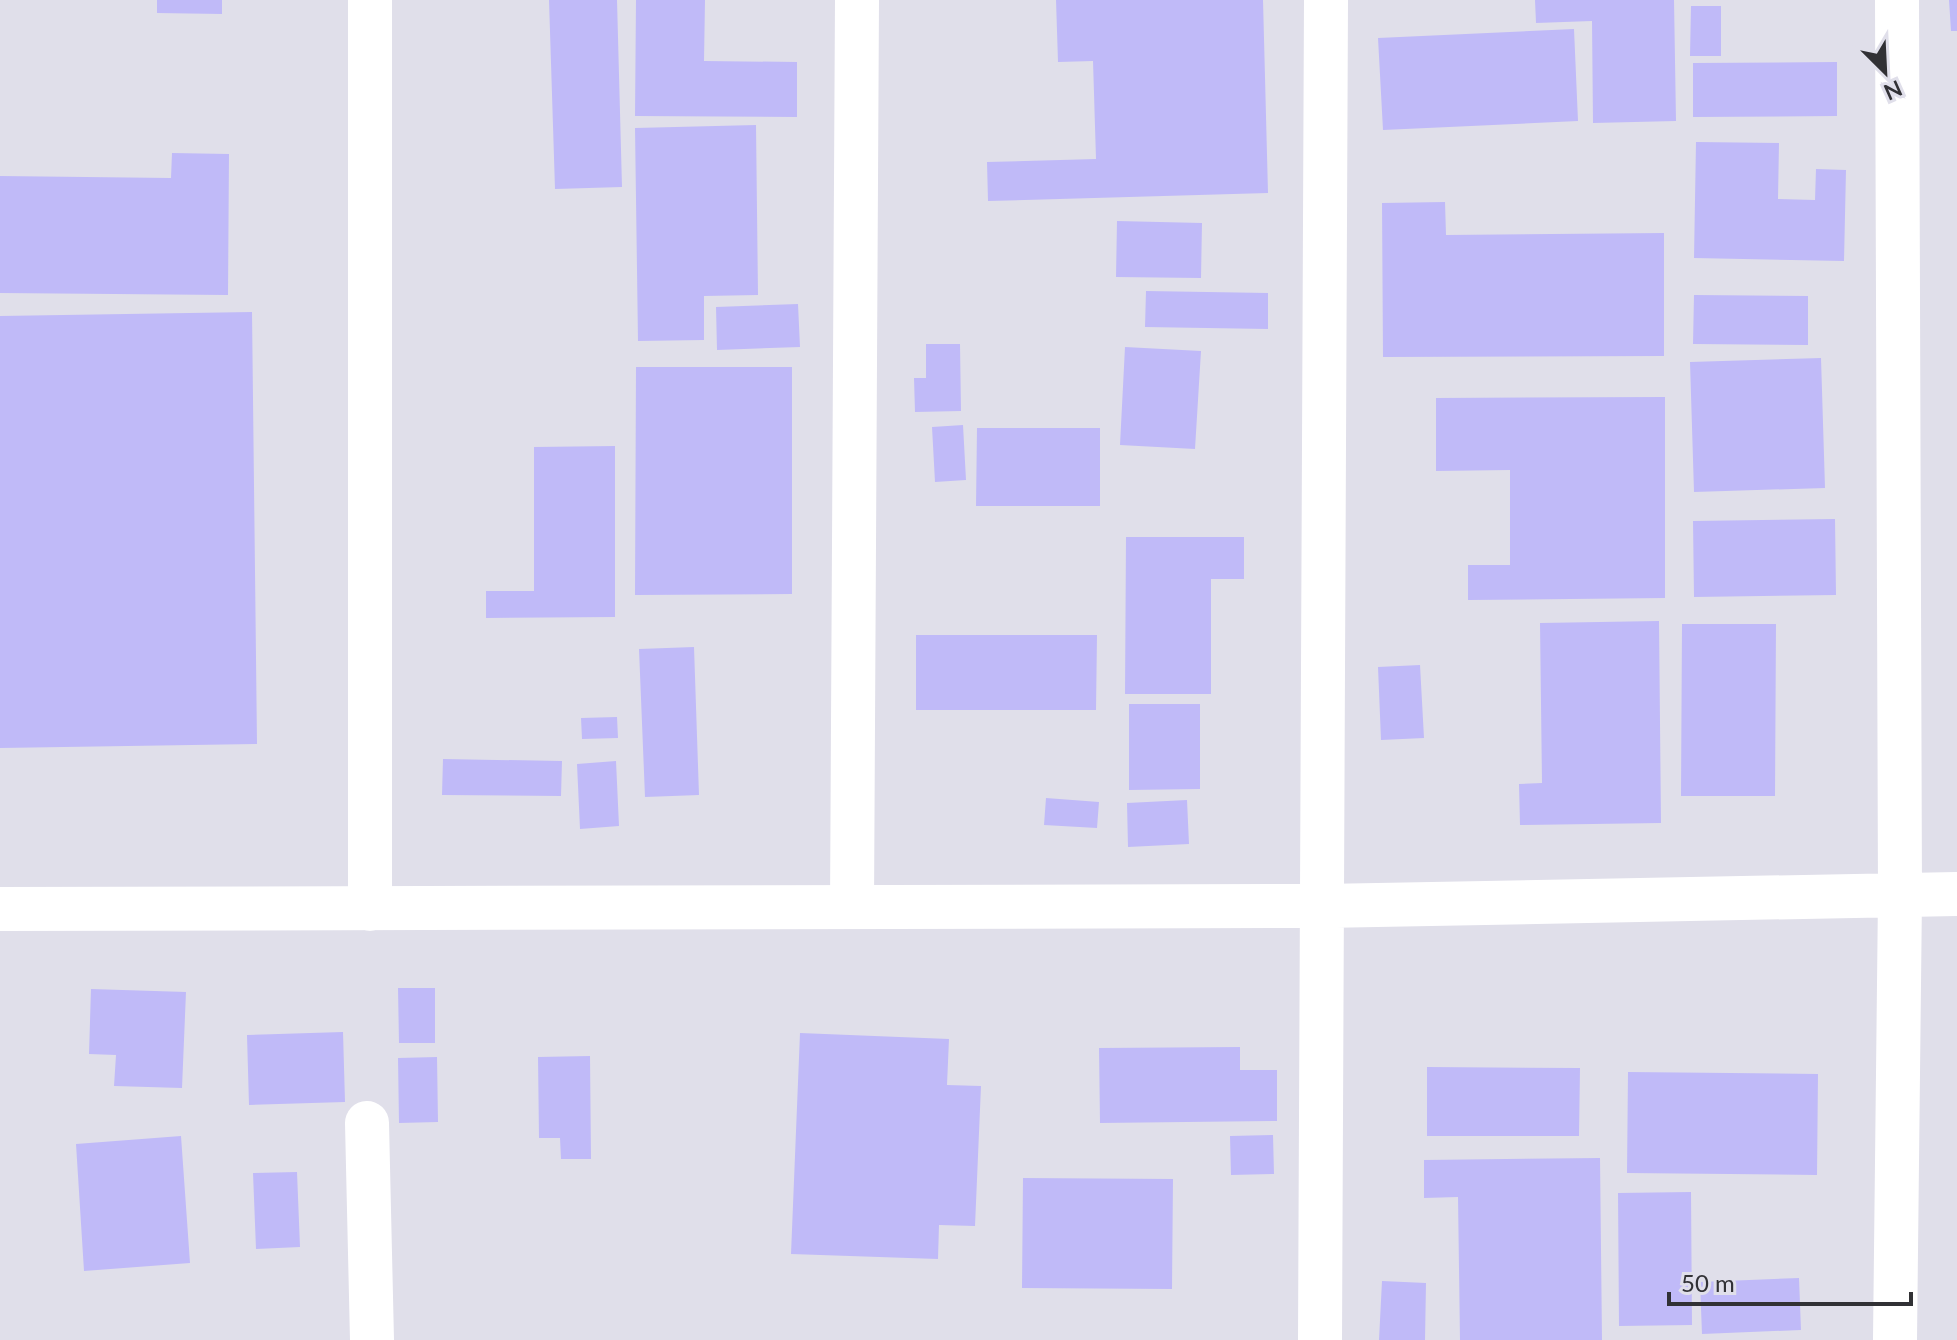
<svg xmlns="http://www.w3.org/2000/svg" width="1957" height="1340" font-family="Lato,sans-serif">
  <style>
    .building { fill: #c0baf8 }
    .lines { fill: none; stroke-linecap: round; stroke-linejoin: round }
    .minor { stroke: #fff; stroke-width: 44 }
  </style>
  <rect width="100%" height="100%" fill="#e0dfea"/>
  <path class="building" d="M157 0H222V14L157 13Z
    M549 0H617L622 187 555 189Z
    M636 0H705L704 61 797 62V117L635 116Z
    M1056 0H1263L1268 193 988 201 987 162 1096 159 1093 61 1058 62Z
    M1535 0H1674L1676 121 1593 123 1592 21 1536 23Z
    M1949 0H1957V31H1951Z
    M1691 6H1721V56H1690Z
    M1574 29 1578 121 1383 130 1378 38Z
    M1837 62V116L1693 117V63Z
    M756 125 758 295 704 296V340L638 341 635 128Z
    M1696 142 1779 143 1778 199 1815 200 1816 169 1846 170 1844 261 1694 258Z
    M172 153 229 154 228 295 0 293V176L171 178Z
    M1445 202 1446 235 1664 233V356L1383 357 1382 203Z
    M1117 221 1202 223 1201 278 1116 277Z
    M1146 291 1268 293V329L1145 327Z
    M1694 295 1808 296V345L1693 344Z
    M798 304 800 347 717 350 716 307Z
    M252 312 257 744 0 748V316Z
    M926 344H960L961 411 915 412 914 378H926Z
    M1125 347 1201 351 1195 449 1120 445Z
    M1821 358 1825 488 1694 492 1690 362Z
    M636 367H792V594L635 595Z
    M1665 397V598L1468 600V565H1510V470L1436 471V398Z
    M963 425 966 480 935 482 932 427Z
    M977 428H1100V506H976Z
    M615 446V617L486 618V591H534V447Z
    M1835 519 1836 595 1694 597 1693 521Z
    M1126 537H1244V579H1211V694H1125Z
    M1659 621 1661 823 1520 825 1519 784 1542 783 1540 623Z
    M1682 624H1776L1775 796H1681Z
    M916 635H1097L1096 710H916Z
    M694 647 699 795 645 797 639 649Z
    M1420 665 1424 738 1381 740 1378 667Z
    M1129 704H1200V789L1129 790Z
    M617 717 618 738 582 739 581 718Z
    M443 759 562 761 561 796 442 795Z
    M616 761 619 826 580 829 577 764Z
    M1046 798 1099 802 1097 828 1044 825Z
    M1187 800 1189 844 1128 847 1127 803Z
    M398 988H435V1043H399Z
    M91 989 186 992 182 1088 114 1086 116 1055 89 1054Z
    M343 1032 345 1102 249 1105 247 1035Z
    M800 1033 949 1039 947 1085 981 1086 975 1226 939 1225 938 1259 791 1254Z
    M1240 1047V1070H1277V1121L1100 1123 1099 1048Z
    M590 1056 591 1159H561L560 1138H539L538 1057Z
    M437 1057 438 1122 399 1123 398 1058Z
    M1427 1067 1580 1068 1579 1136H1427Z
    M1628 1072 1818 1074 1817 1175 1627 1173Z
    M1273 1135 1274 1174 1231 1175 1230 1136Z
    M181 1136 190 1263 84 1271 76 1144Z
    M1600 1158 1602 1340H1460L1458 1197 1424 1198V1160Z
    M297 1172 300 1247 256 1249 253 1173Z
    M1023 1178 1173 1179 1172 1289 1022 1288Z
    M1691 1192 1692 1325 1619 1326 1618 1193Z
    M1799 1278 1801 1330 1702 1334 1700 1282Z
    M1382 1281 1426 1283 1425 1340H1379Z"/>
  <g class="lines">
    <path class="minor" d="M370 0V909
      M852 907 857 0
      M0 909 1323 906 1957 894
      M367 1123 372 1340
      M1320 1340 1326 0
      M1895 1340 1900 896 1897 0"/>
  </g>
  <g transform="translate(1885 72) rotate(156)" stroke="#e0dfea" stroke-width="6" paint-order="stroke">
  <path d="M0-6L14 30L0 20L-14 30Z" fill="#313135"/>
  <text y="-12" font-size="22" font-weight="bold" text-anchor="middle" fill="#313135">N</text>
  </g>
  <path d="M1669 1292v12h242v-12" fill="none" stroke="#313135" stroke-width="4"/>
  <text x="1681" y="1292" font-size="24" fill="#313135" stroke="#e0dfea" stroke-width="6" paint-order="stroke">50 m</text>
</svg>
